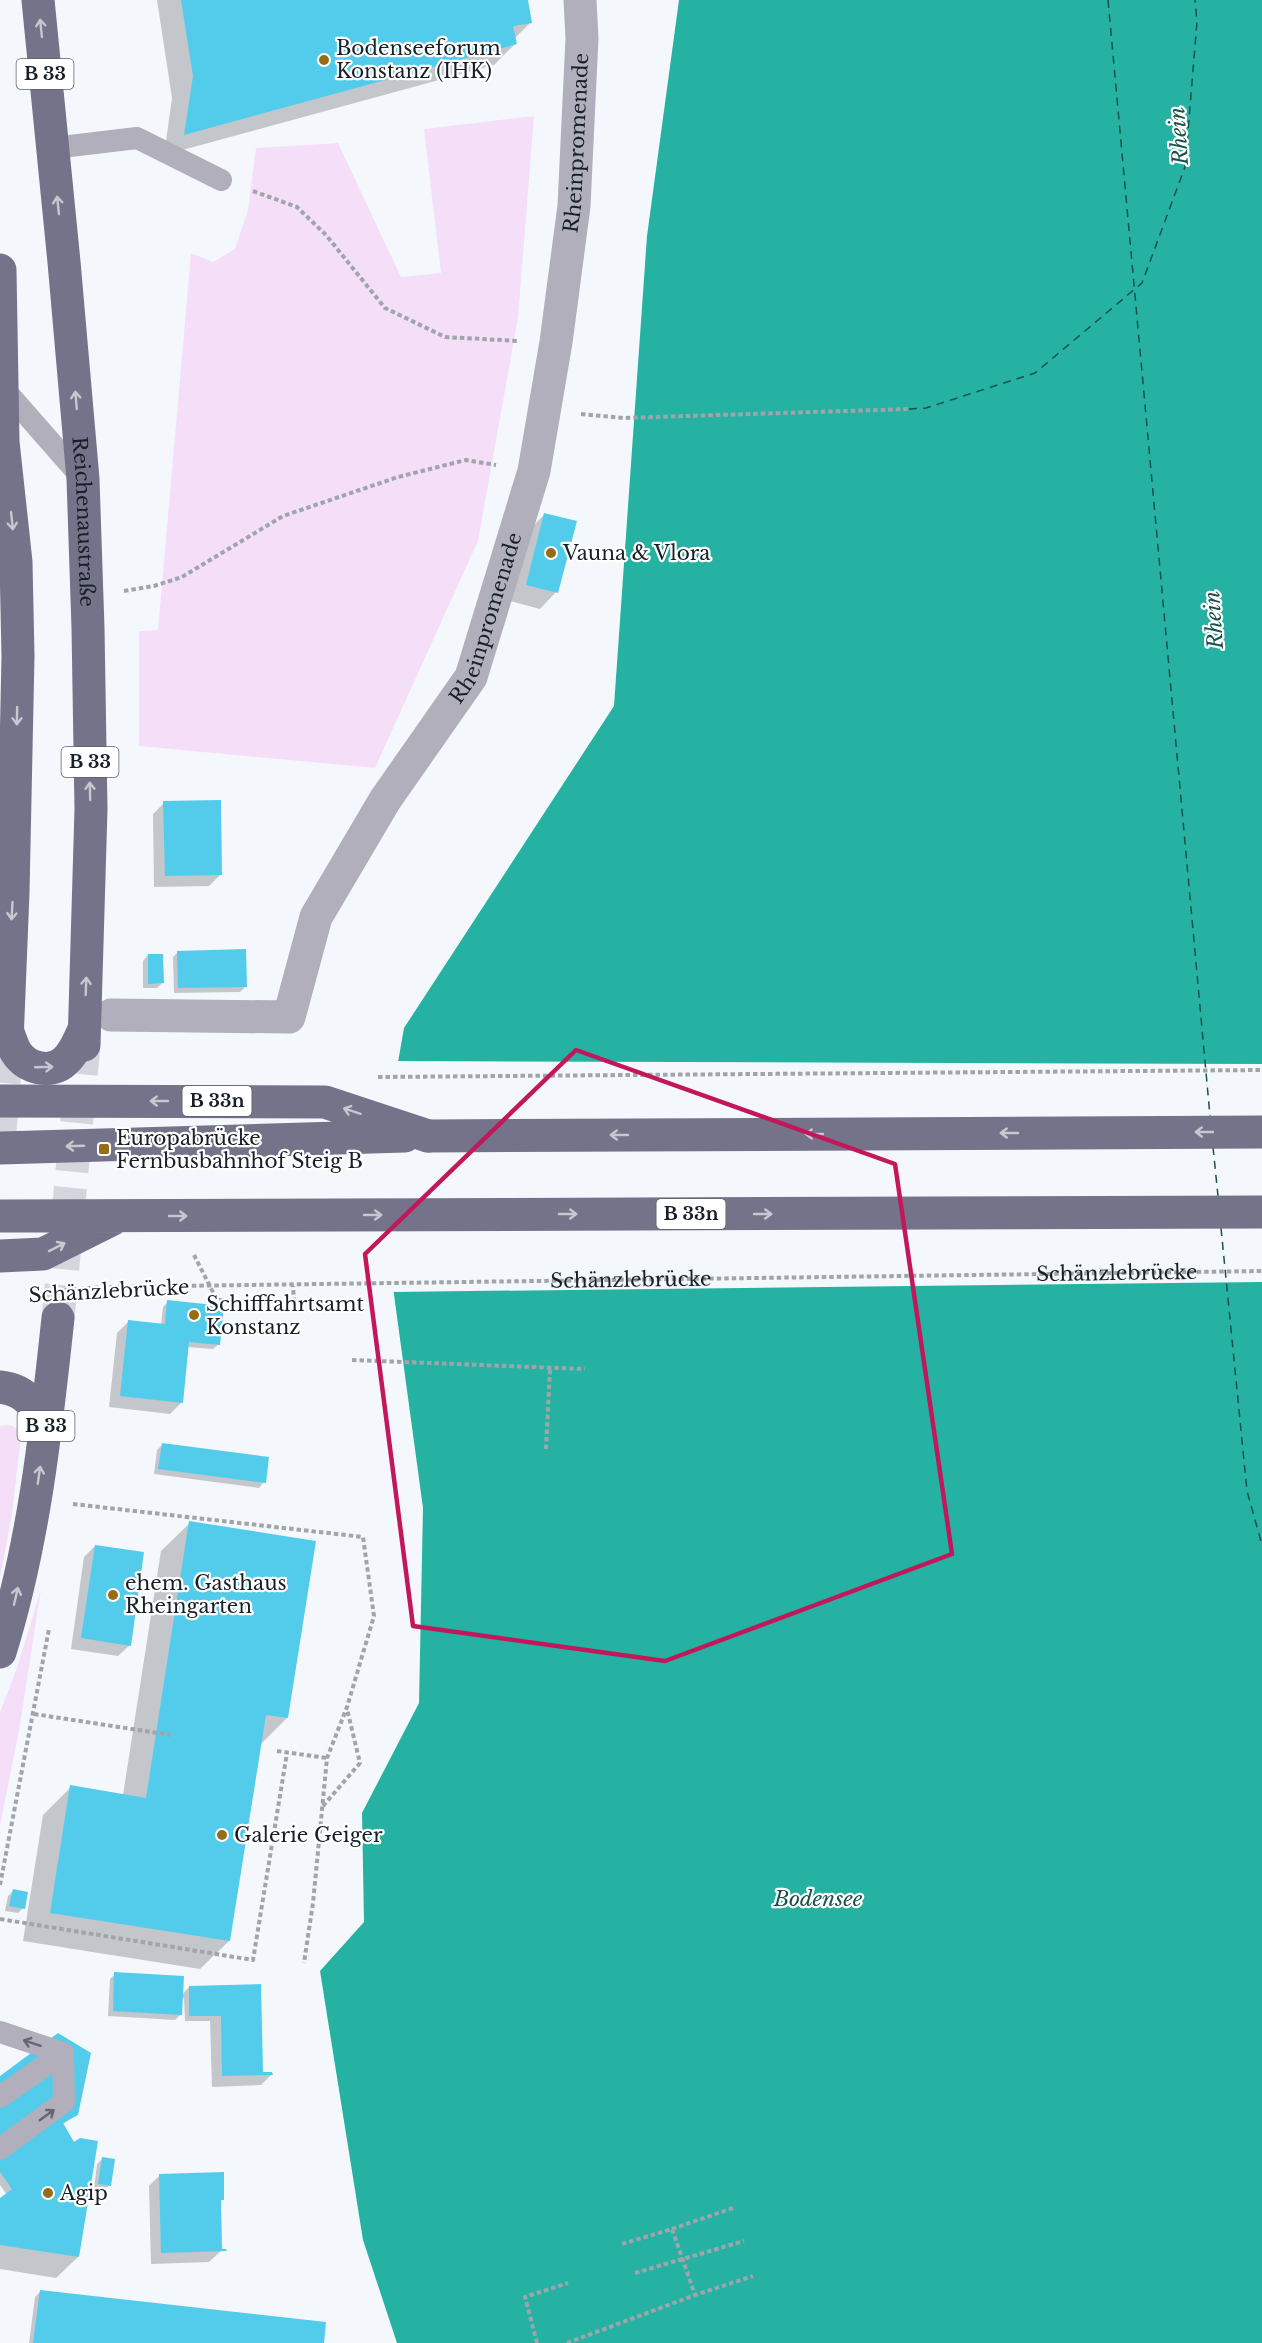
<svg xmlns="http://www.w3.org/2000/svg" width="1262" height="2343" font-family="'Libre Baskerville',serif">
  <style>
    .green { fill: #f5dff8 }
    .water { fill: #25b2a3 }
    .pier { fill: #f4f8fd }
    .shadow { fill: #0003 }
    .lines { fill: none; stroke-linecap: round; stroke-linejoin: round }
    .ferry { stroke: #1a514a; stroke-width: 1.5; stroke-dasharray: 8 6; stroke-linecap: butt }
    .building { fill: #53ccec }
    .primary-tunnel { stroke: #d3d7dd; stroke-width: 33; stroke-dasharray: 33 16; stroke-linecap: butt }
    .path { stroke: #9fa5ab; stroke-width: 4; stroke-dasharray: 4.5 3; stroke-linecap: butt }
    .lane { stroke: #b0afbb; stroke-width: 22 }
    .street { stroke: #b0afbb; stroke-width: 33 }
    .primary { stroke: #747389; stroke-width: 33 }
    .path-bridge { stroke: #9fa5ab; stroke-width: 4; stroke-dasharray: 4.5 3; stroke-linecap: butt }
    .primary-bridge { stroke: #747389; stroke-width: 33 }
    .oneway { stroke: #c7c7d0 }
    .oneway2 { stroke: #646771 }
    .marked { fill: none; stroke: #c2185b; stroke-width: 4.5; stroke-linejoin: round }
    .poi-dot { fill: #956c17; stroke: #fff; stroke-width: 2 }
    .labels { text-anchor: middle; stroke-width: 4.5; stroke-linejoin: round; paint-order: stroke }
    .shield { fill: #fff; stroke: #5d6268; stroke-width: 1.5 }
    .shield-label { font-size: 18px; font-weight: bold; fill: #171f27 }
    .poi-label { font-size: 20px; fill: #171f27; stroke: #fff; text-anchor: start }
    .street-label { font-size: 20px; fill: #171f27; stroke: #fff }
    .water-label { font-size: 21px; font-style: italic; fill: #1a514a; stroke: #fff }
  </style>
  <rect width="100%" height="100%" fill="#f4f8fd"/>
  <path class="green" d="M534 116 518 318 478 541 375 768 139 746V631L158 630 191 253 213 262 235 249 248 210 256 148 338 143 401 277 441 273 424 129Z
    M11 1425 19 1430 21 1436 12 1514 0 1578V1426Z
    M41 1589 20 1725 0 1826V1712L18 1665Z"/>
  <path class="water" d="M679 0H1262V2343H397L363 2240 320 1971 364 1922 362 1813 419 1703 423 1508 378 1177 404 1028 614 706 647 236Z"/>
  <path class="pier" d="M395 1061 1262 1064V1282L390 1292 375 1177Z"/>
  <path class="shadow" d="M157 0H527L530 23 514 39 515 44 494 65 164 155 172 98Z
    M545 514 556 592 540 609 510 601 528 531Z
    M164 803 221 874 209 886 154 887 153 814Z
    M178 952 246 986 240 992 174 993 173 957Z
    M148 955 162 983 157 988H143V961Z
    M168 1302 219 1344 213 1349 187 1347 181 1403 170 1414 109 1407 117 1333 129 1321 161 1325 163 1307Z
    M162 1445 264 1482 259 1488 154 1474 157 1450Z
    M190 1523 287 1718 260 1745 229 1941 200 1969 23 1941 43 1815 71 1787 123 1795 161 1551Z
    M95 1546 130 1645 118 1656 71 1649 84 1557Z
    M14 1890 23 1908 18 1913 5 1911 8 1896Z
    M115 1974 182 1995 189 1987 259 1986 261 2073 272 2074 261 2085 212 2087 210 2021H185L184 1998H182L181 2014 175 2020 108 2016 110 1979Z
    M0 2078 77 2114 62 2125 78 2257 56 2278 0 2269V2200L7 2195 0 2185Z
    M102 2159 109 2185 104 2190 94 2189 97 2164Z
    M160 2175 223 2199 219 2202 221 2251 209 2262 151 2264 149 2186Z
    M40 2292 322 2343H29L35 2297Z"/>
  <g class="lines">
    <path class="ferry" d="M1108 0 1210 1116
      M909 409 926 408 1035 373 1142 283 1185 167 1197 22 1195 0
      M1213 1147 1218 1196
      M1221 1228 1247 1491 1262 1545"/>
  </g>
  <path class="building" d="M181 0H528L532 23 513 26 517 44 184 135 193 76Z
    M544 513 577 521 558 593 526 585Z
    M221 800 222 875 165 876 163 801Z
    M246 949 247 987 178 988 177 951Z
    M148 954H163L164 983 148 984Z
    M167 1300 224 1306 220 1345 189 1342 183 1403 120 1396 128 1320 165 1324Z
    M162 1443 269 1457 266 1483 158 1469Z
    M189 1521 316 1541 288 1718 266 1715 230 1941 50 1913 70 1785 146 1798Z
    M95 1545 144 1552 131 1646 81 1638Z
    M13 1889 28 1892 25 1909 9 1906Z
    M114 1972 184 1976 182 2015 113 2011Z
    M261 1984 263 2072H272L273 2075 222 2076 221 2016H189V1986Z
    M58 2033 91 2053 78 2115 63 2123 74 2142 80 2138 98 2141 79 2257 0 2245V2198L12 2189 0 2172V2076Z
    M102 2157 115 2159 111 2186 98 2184Z
    M224 2172V2200H221L222 2249H226L227 2251 161 2253 159 2174Z
    M40 2290 326 2322 324 2343H33Z"/>
  <g class="lines">
    <path class="primary-tunnel" d="M0 1132 7 1042
      M58 1318 84 1045"/>
    <path class="path" d="M253 191 297 207 326 235 385 308 445 337 519 341
      M581 414 623 418 909 409
      M124 591 154 586 182 577 283 516 398 477 466 460 496 465
      M194 1255 217 1300 294 1302 293 1286
      M352 1360 585 1369
      M546 1449 550 1369
      M73 1504 363 1537 374 1616 347 1707 327 1758 313 1903 304 1963
      M34 1714 171 1735
      M277 1751 327 1758
      M323 1806 360 1763 347 1709
      M0 1885 49 1629
      M0 1919 253 1960 287 1753
      M672 2229 733 2208
      M622 2244 672 2229 695 2295
      M635 2273 744 2241
      M537 2343 525 2297 568 2283
      M567 2343 695 2295 753 2276"/>
    <path class="lane" d="M53 148 137 138 221 180
      M0 389H4L83 479
      M0 2032 63 2053
      M0 2097 63 2053
      M0 2149 64 2102 63 2053"/>
    <path class="street" id="s1" d="M111 1015 289 1017 316 917 385 800 471 677 534 471 556 342 574 206 582 38 580 0"/>
    <g class="primary">
      <path id="s2" d="M38 0 64 262 83 479 88 628 91 809 84 1045"/>
      <path d="M0 270 3 442 16 562 18 656 13 893 7 1042"/>
      <path d="M7 1030C10 1037 12 1045 16 1052 26 1068 51 1075 65 1061 75 1052 79 1040 84 1029"/>
      <path d="M428 1136 1262 1132"/>
      <path d="M0 1387C28 1390 36 1407 45 1430"/>
      <path d="M0 1652C34 1543 46 1431 58 1318"/>
    </g>
    <g class="path-bridge">
      <path d="M378 1077 1262 1070"/>
      <path id="s3" d="M57 1291 102 1287 1262 1271"/>
    </g>
    <path class="primary-bridge" d="M0 1101 325 1102 428 1136
      M0 1148 405 1136
      M0 1216 1262 1212
      M0 1256 43 1254 113 1219"/>
  </g>
  <defs><path id="oneway-shaft" d="M-6 0H5M1.5-3L5.5 0L1.5 3" fill="none" stroke-width="1.6" stroke-linecap="round" stroke-linejoin="round" transform="scale(1.5)"/></defs>
  <g class="oneway">
    <use href="#oneway-shaft" transform="translate(41 28) rotate(-96)"/>
    <use href="#oneway-shaft" transform="translate(58 205) rotate(-96)"/>
    <use href="#oneway-shaft" transform="translate(76 400) rotate(-95)"/>
    <use href="#oneway-shaft" transform="translate(12 521) rotate(84)"/>
    <use href="#oneway-shaft" transform="translate(17 716) rotate(91)"/>
    <use href="#oneway-shaft" transform="translate(90 791) rotate(-91)"/>
    <use href="#oneway-shaft" transform="translate(12 911) rotate(93)"/>
    <use href="#oneway-shaft" transform="translate(86 986) rotate(-88)"/>
    <use href="#oneway-shaft" transform="translate(44 1067) rotate(-2)"/>
    <use href="#oneway-shaft" transform="translate(159 1101) rotate(-180)"/>
    <use href="#oneway-shaft" transform="translate(352 1111) rotate(-162)"/>
    <use href="#oneway-shaft" transform="translate(1204 1132) rotate(180)"/>
    <use href="#oneway-shaft" transform="translate(1009 1133) rotate(180)"/>
    <use href="#oneway-shaft" transform="translate(814 1134) rotate(180)"/>
    <use href="#oneway-shaft" transform="translate(619 1135) rotate(180)"/>
    <use href="#oneway-shaft" transform="translate(75 1146) rotate(178)"/>
    <use href="#oneway-shaft" transform="translate(568 1214)"/>
    <use href="#oneway-shaft" transform="translate(763 1214)"/>
    <use href="#oneway-shaft" transform="translate(373 1215)"/>
    <use href="#oneway-shaft" transform="translate(178 1216)"/>
    <use href="#oneway-shaft" transform="translate(57 1247) rotate(-27)"/>
    <use href="#oneway-shaft" transform="translate(39 1475) rotate(-82)"/>
    <use href="#oneway-shaft" transform="translate(16 1596) rotate(-77)"/>
  </g>
  <g class="oneway2">
    <use href="#oneway-shaft" transform="translate(32 2043) rotate(-162)"/>
    <use href="#oneway-shaft" transform="translate(47 2115) rotate(-36)"/>
  </g>
  <path class="marked" d="M576 1050 895 1164 952 1554 665 1661 413 1626 365 1254Z"/>
  <g class="poi-dot">
    <circle cx="324" cy="60" r="6"/>
    <circle cx="551" cy="553" r="6"/>
    <rect x="98" y="1143" width="12" height="12" rx="3"/>
    <circle cx="194" cy="1315" r="6"/>
    <circle cx="113" cy="1595" r="6"/>
    <circle cx="222" cy="1835" r="6"/>
    <circle cx="48" cy="2193" r="6"/>
  </g>
  <g class="labels">
    <g class="shield">
      <rect x="16.5" y="59" width="57" height="30" rx="4.5"/>
      <rect x="61.5" y="747" width="57" height="30" rx="4.5"/>
      <rect x="182.5" y="1086" width="69" height="30" rx="4.5"/>
      <rect x="656.5" y="1199" width="69" height="30" rx="4.5"/>
      <rect x="17.5" y="1411" width="57" height="30" rx="4.5"/>
    </g>
    <g class="shield-label">
      <text x="45" y="80">B 33</text>
      <text x="90" y="768">B 33</text>
      <text x="217" y="1107">B 33n</text>
      <text x="691" y="1220">B 33n</text>
      <text x="46" y="1432">B 33</text>
    </g>
    <g class="poi-label">
      <text x="336" y="55">Bodenseeforum<tspan x="336" dy="23">Konstanz (IHK)</tspan></text>
      <text x="563" y="560">Vauna &amp; Vlora</text>
      <text x="116" y="1145">Europabrücke<tspan x="116" dy="23">Fernbusbahnhof Steig B</tspan></text>
      <text x="206" y="1311">Schifffahrtsamt<tspan x="206" dy="23">Konstanz</tspan></text>
      <text x="125" y="1590">ehem. Gasthaus<tspan x="125" dy="23">Rheingarten</tspan></text>
      <text x="234" y="1842">Galerie Geiger</text>
      <text x="60" y="2200">Agip</text>
    </g>
    <g class="street-label">
      <text dy="7" stroke="none"><textPath href="#s1" startOffset="1114">Rheinpromenade</textPath></text>
      <text dy="7" stroke="none"><textPath href="#s2" startOffset="524">Reichenaustraße</textPath></text>
      <text dy="7" stroke="none"><textPath href="#s1" startOffset="628">Rheinpromenade</textPath></text>
      <text dy="7" stroke="none"><textPath href="#s3" startOffset="1060">Schänzlebrücke</textPath></text>
      <text dy="7" stroke="none"><textPath href="#s3" startOffset="574">Schänzlebrücke</textPath></text>
      <text transform="translate(109 1291) rotate(-3)" y="7">Schänzlebrücke</text>
    </g>
    <g class="water-label">
      <text transform="translate(1179 136) rotate(-94)" y="7">Rhein</text>
      <text transform="translate(1214 620) rotate(-94)" y="7">Rhein</text>
      <text x="818" y="1906">Bodensee</text>
    </g>
  </g>
</svg>
